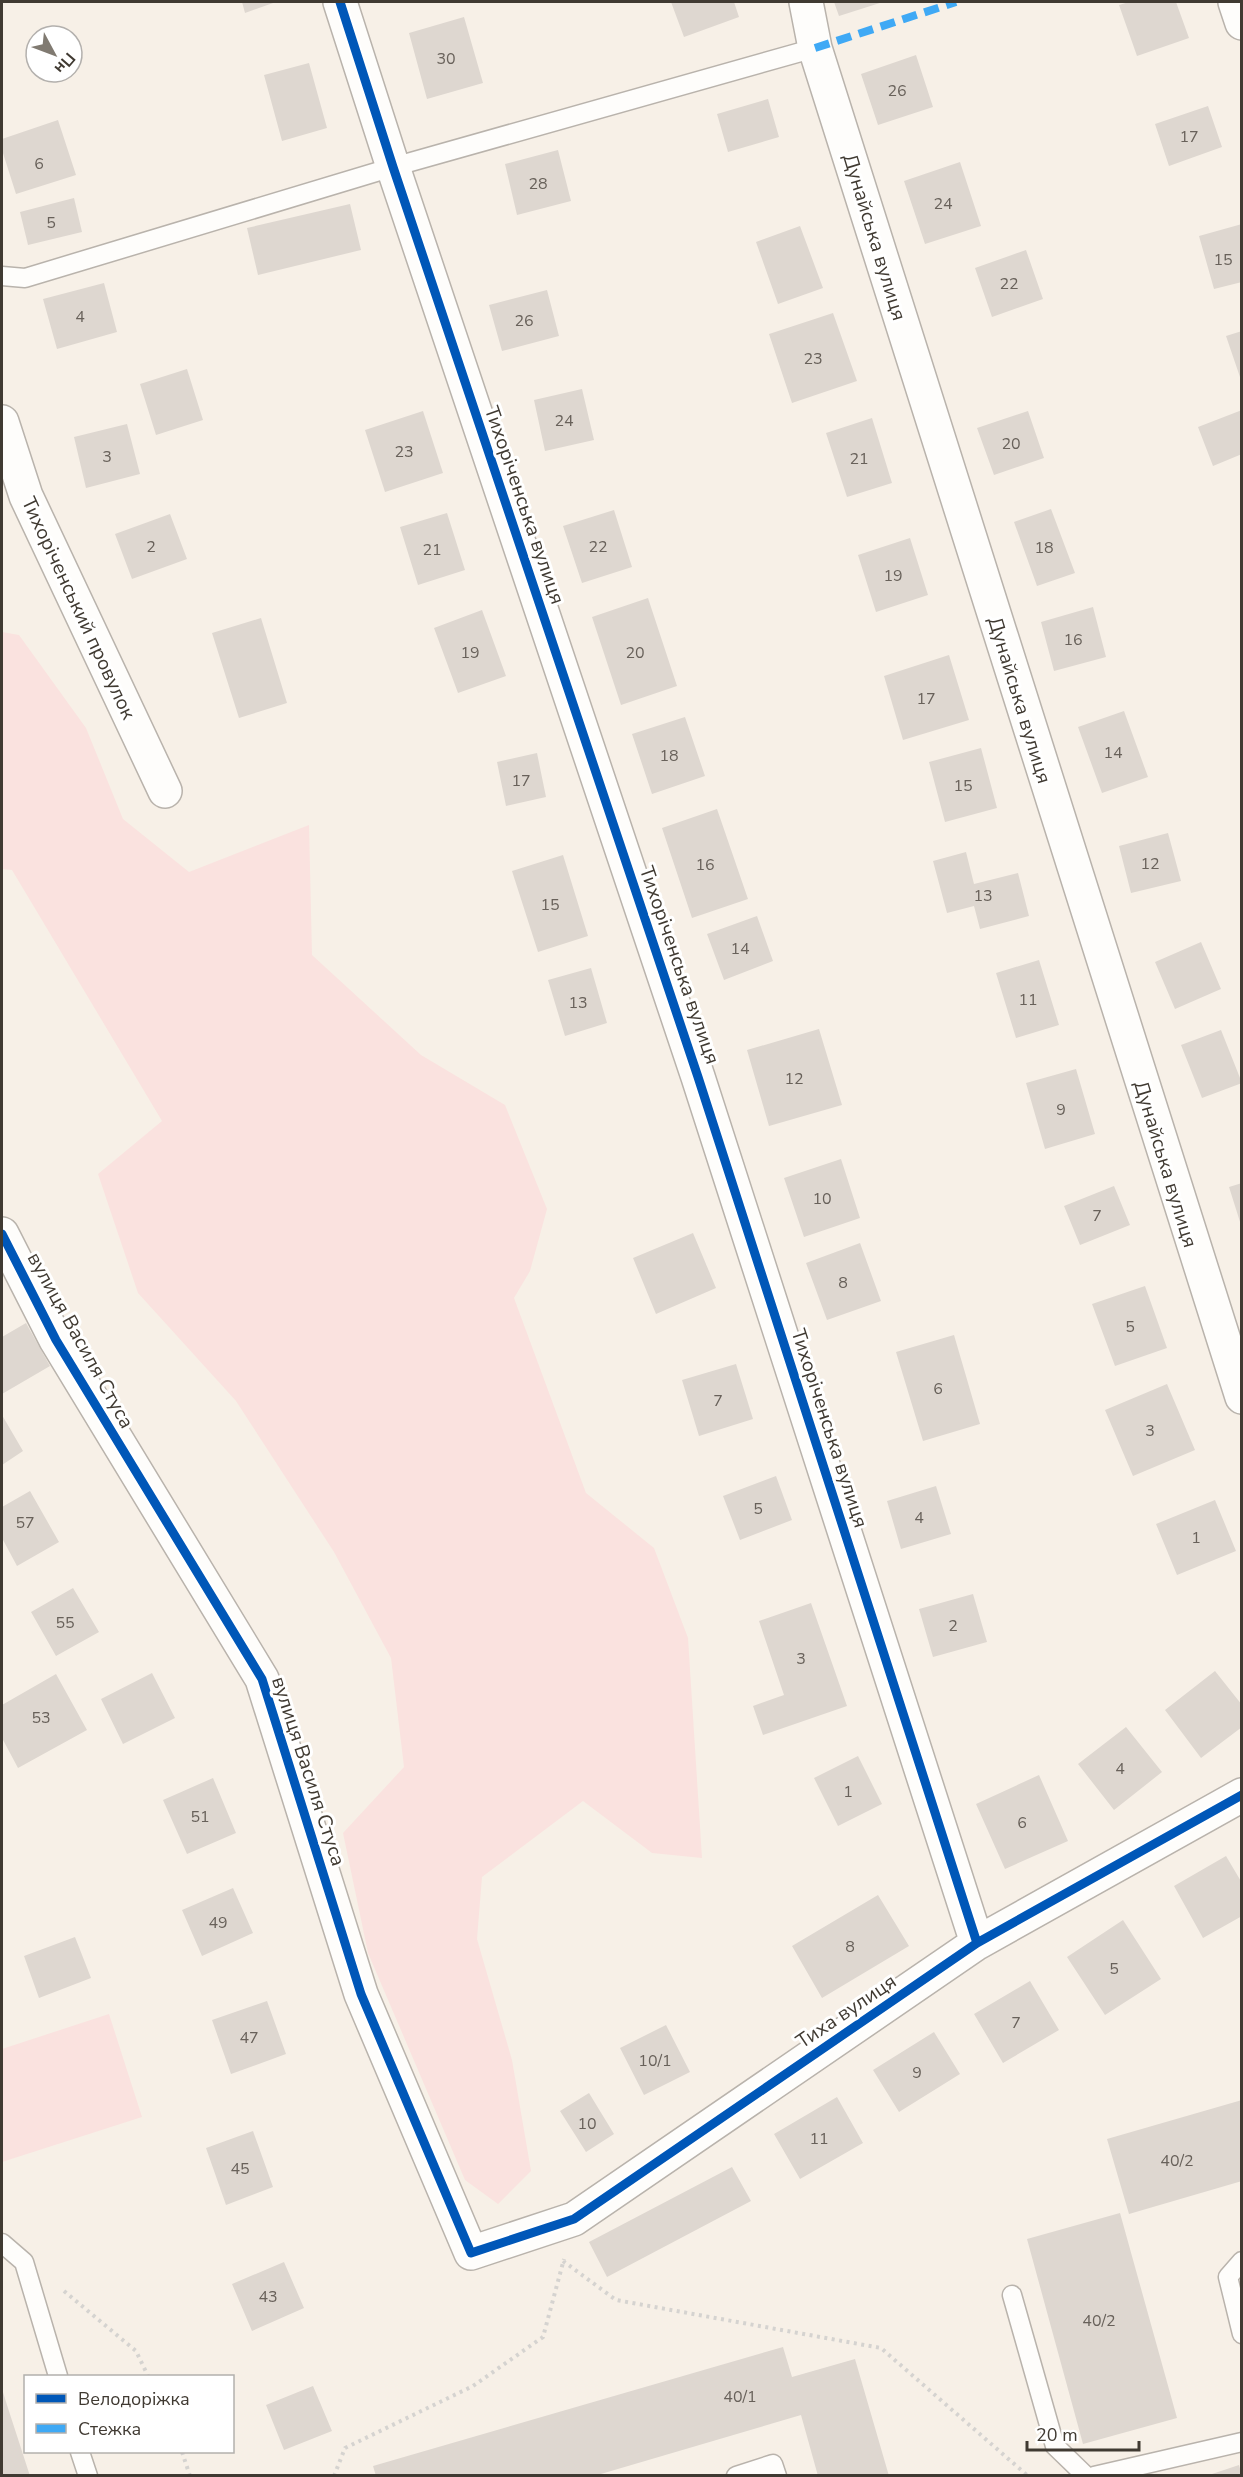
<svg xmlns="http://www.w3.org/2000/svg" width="1243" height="2477" font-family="'Nunito Sans',sans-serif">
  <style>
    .green { fill: #fae2df }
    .building { fill: #ded7d0 }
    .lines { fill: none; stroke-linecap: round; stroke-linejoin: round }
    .service-casing { stroke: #b9b3ac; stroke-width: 21 }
    .minor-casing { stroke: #b9b3ac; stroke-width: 36 }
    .path { stroke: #d5d3d0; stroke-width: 4; stroke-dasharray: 3 4.5; stroke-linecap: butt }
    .service { stroke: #fefdfb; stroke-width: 18 }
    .minor { stroke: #fefdfb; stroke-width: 33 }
    .quiet { stroke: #3fa9f5; stroke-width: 8; stroke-dasharray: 15 8; stroke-linecap: butt }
    .cycleway-casing { stroke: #fff; stroke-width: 13 }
    .cycleway { stroke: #0057b8; stroke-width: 9 }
    .labels { text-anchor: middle; stroke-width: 6; stroke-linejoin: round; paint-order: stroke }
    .number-label { font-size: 16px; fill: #68615a }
    .street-label { font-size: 20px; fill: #403a32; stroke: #fff }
  </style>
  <rect width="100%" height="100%" fill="#f7f0e7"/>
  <path class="green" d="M2 632 19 635 86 728 123 819 189 872 309 825 312 955 421 1055 505 1105 547 1209 530 1271 514 1298 586 1493 654 1548 688 1638 702 1858 652 1853 583 1801 482 1877 477 1939 512 2060 531 2171 498 2204 465 2180 368 1953 343 1833 404 1767 391 1658 334 1552 236 1401 138 1293 98 1174 162 1121 12 870 2 869Z
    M109 2014 142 2117 2 2162V2049Z"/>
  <path class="building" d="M242 2H276L245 13Z
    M671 2H734L739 17 684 37Z
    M834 2H883L839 16Z
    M1129 2H1176L1189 38 1137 56 1119 5Z
    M464 17 483 83 427 99 409 33Z
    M916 55 933 107 878 125 861 74Z
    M309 63 327 128 282 141 264 75Z
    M768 99 779 137 728 152 717 114Z
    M1208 106 1222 147 1169 166 1155 124Z
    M58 120 76 175 16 194 2 150V139Z
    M558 150 571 201 517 215 505 164Z
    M960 162 981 226 925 244 904 181Z
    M74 198 82 232 28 245 20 212Z
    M350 204 361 250 258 275 247 228Z
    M1242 224V282L1214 289 1199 236Z
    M800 226 823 288 778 304 756 242Z
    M1026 250 1043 299 992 317 975 268Z
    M104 283 117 332 57 349 43 299Z
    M547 290 559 336 502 351 489 305Z
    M833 313 857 381 792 403 769 334Z
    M1242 331V380H1241L1226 336Z
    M187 369 203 420 156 435 140 384Z
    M582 389 594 440 545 451 534 400Z
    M1242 410V454L1213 466 1198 427Z
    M423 411 443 473 385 492 365 430Z
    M1028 411 1044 458 994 475 977 428Z
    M872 418 892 483 847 497 826 433Z
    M127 424 140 474 86 488 74 437Z
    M1051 509 1075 573 1037 586 1014 522Z
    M614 510 632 567 582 583 563 526Z
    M447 513 465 570 418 585 400 527Z
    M170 514 187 559 132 579 115 534Z
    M910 538 928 595 876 612 858 555Z
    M648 598 677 686 621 705 592 617Z
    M1093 607 1106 657 1054 671 1041 622Z
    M482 610 506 676 458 693 434 628Z
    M261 618 287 703 239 718 212 633Z
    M949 655 969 720 903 740 884 676Z
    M1124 711 1148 777 1102 793 1078 727Z
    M685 717 705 776 652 794 632 734Z
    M981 748 997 808 945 822 929 762Z
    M537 753 546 797 506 806 497 762Z
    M717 809 748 899 692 918 662 828Z
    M1168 833 1181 881 1131 893 1119 846Z
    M966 852 974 884 1018 873 1029 916 980 929 974 906 947 913 933 861Z
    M563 855 588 936 538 952 512 871Z
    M757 916 773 961 724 980 707 934Z
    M1201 942 1221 989 1175 1009 1155 962Z
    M1039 960 1059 1025 1016 1038 996 973Z
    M591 968 607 1023 565 1036 548 980Z
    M819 1029 842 1105 769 1126 747 1050Z
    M1221 1030 1242 1083 1202 1098 1181 1045Z
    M1076 1069 1095 1134 1045 1149 1026 1083Z
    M841 1159 860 1218 804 1237 784 1178Z
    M1242 1183V1224L1241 1225 1229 1187Z
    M1114 1186 1130 1225 1080 1245 1064 1206Z
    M693 1233 716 1288 656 1314 633 1258Z
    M860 1243 881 1301 827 1320 806 1263Z
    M1145 1286 1167 1348 1115 1366 1092 1304Z
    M26 1323 50 1366 2 1394V1337Z
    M954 1335 980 1424 923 1441 896 1352Z
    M736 1364 753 1419 699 1436 682 1380Z
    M1167 1384 1195 1450 1133 1476 1105 1410Z
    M2 1415 23 1451 2 1465Z
    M776 1476 792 1520 740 1540 723 1496Z
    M936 1486 951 1534 901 1549 887 1501Z
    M30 1491 59 1542 17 1566 2 1538V1507Z
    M1215 1500 1236 1551 1177 1575 1156 1524Z
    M73 1588 99 1632 56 1656 31 1612Z
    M973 1594 987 1642 933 1657 919 1609Z
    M811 1603 847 1706 763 1735 753 1706 784 1695 759 1621Z
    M1215 1671 1242 1705V1727L1201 1758 1165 1710Z
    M152 1673 175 1718 123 1744 101 1699Z
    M56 1674 87 1730 18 1768 2 1738V1705Z
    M1126 1727 1162 1772 1114 1810 1078 1764Z
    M858 1756 882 1804 838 1826 814 1778Z
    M1039 1775 1068 1841 1005 1869 976 1804Z
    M213 1778 236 1833 187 1854 163 1800Z
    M1226 1856 1242 1883V1916L1203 1938 1174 1886Z
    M233 1888 253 1933 202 1956 182 1910Z
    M878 1895 909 1946 822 1998 792 1946Z
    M1123 1920 1161 1979 1105 2015 1067 1957Z
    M75 1937 91 1978 39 1998 24 1956Z
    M1030 1981 1059 2030 1003 2063 974 2014Z
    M267 2001 286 2054 231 2074 212 2020Z
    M666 2025 690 2072 644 2095 620 2048Z
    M934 2032 960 2074 899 2112 873 2070Z
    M589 2093 614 2134 586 2152 560 2111Z
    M837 2097 863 2143 800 2179 774 2134Z
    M1242 2100V2181L1129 2214 1107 2139Z
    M253 2131 273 2187 226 2205 206 2148Z
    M732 2167 751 2201 607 2277 589 2242Z
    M1120 2213 1177 2418 1083 2444 1027 2239Z
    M284 2262 304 2308 252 2331 232 2284Z
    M783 2347 792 2377 855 2359 889 2476H818L801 2415 594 2476H376L373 2466Z
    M313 2386 332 2431 284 2450 266 2405Z
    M2 2389 7 2405 30 2476H2Z
    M1239 2465 1242 2476H1209V2475Z"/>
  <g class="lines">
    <g class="service-casing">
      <path id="service" d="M2 276 25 278 393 167 815 48
        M2 2243 24 2262 58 2376
        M1242 2261 1228 2277 1242 2334
        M1012 2295 1055 2446 1086 2476
        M80 2452 88 2476
        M736 2476 773 2464 777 2476
        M1094 2476 1242 2442"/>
    </g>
    <g class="minor-casing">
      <path id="minor" d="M340 2 393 167 698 1077 977 1943
        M806 2 815 48 1242 1397
        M1235 2 1242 23
        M2 422 26 496 165 791
        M2 1234 56 1340 262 1679 361 1994 471 2253 574 2219 977 1943 1242 1795"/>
    </g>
    <path class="path" d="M563 2261 616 2300 881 2348 1028 2476
      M64 2291 136 2351 148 2376
      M182 2452 190 2476
      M334 2476 345 2448 473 2386 543 2337 564 2259"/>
    <use href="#service" class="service"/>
    <use href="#minor" class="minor"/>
    <path class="quiet" d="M815 48 956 2"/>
    <g class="cycleway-casing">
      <path id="cycleway" d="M340 2 393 167 698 1077 977 1943
        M2 1234 56 1340 262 1679 361 1994 471 2253 574 2219 977 1943 1242 1795"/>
    </g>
    <use href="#cycleway" class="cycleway"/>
  </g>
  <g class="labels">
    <g class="number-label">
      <text x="446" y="64">30</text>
      <text x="897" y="96">26</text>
      <text x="1189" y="142">17</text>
      <text x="39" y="169">6</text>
      <text x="538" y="189">28</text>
      <text x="943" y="209">24</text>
      <text x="51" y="228">5</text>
      <text x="1223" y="265">15</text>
      <text x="1009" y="289">22</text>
      <text x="80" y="322">4</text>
      <text x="524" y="326">26</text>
      <text x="813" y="364">23</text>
      <text x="564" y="426">24</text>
      <text x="1011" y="449">20</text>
      <text x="404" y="457">23</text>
      <text x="107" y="462">3</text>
      <text x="859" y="464">21</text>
      <text x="151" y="552">2</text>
      <text x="598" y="552">22</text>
      <text x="1044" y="553">18</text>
      <text x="432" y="555">21</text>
      <text x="893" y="581">19</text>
      <text x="1073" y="645">16</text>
      <text x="470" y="658">19</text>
      <text x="635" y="658">20</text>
      <text x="926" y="704">17</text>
      <text x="1113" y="758">14</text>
      <text x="669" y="761">18</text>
      <text x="521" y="786">17</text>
      <text x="963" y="791">15</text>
      <text x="1150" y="869">12</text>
      <text x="705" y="870">16</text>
      <text x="983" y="901">13</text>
      <text x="550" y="910">15</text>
      <text x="740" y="954">14</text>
      <text x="1028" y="1005">11</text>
      <text x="578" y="1008">13</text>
      <text x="794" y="1084">12</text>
      <text x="1061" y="1115">9</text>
      <text x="822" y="1204">10</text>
      <text x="1097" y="1221">7</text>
      <text x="843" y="1288">8</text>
      <text x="1130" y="1332">5</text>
      <text x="938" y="1394">6</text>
      <text x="718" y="1406">7</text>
      <text x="1150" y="1436">3</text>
      <text x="758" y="1514">5</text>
      <text x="919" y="1523">4</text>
      <text x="25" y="1528">57</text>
      <text x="1196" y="1543">1</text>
      <text x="65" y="1628">55</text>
      <text x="953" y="1631">2</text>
      <text x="801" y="1664">3</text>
      <text x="41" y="1723">53</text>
      <text x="1120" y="1774">4</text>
      <text x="848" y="1797">1</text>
      <text x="200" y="1822">51</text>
      <text x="1022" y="1828">6</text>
      <text x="218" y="1928">49</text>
      <text x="850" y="1952">8</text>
      <text x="1114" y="1974">5</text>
      <text x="1016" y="2028">7</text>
      <text x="249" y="2043">47</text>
      <text x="655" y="2066">10/1</text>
      <text x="917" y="2078">9</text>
      <text x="587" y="2129">10</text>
      <text x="819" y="2144">11</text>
      <text x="1177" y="2166">40/2</text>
      <text x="240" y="2174">45</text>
      <text x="268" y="2302">43</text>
      <text x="1099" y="2326">40/2</text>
      <text x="740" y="2402">40/1</text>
    </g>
    <g class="street-label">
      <text transform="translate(875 237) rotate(73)" y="7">Дунайська вулиця</text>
      <text transform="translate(525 505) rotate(71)" y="7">Тихоріченська вулиця</text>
      <text transform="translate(79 608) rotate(65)" y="7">Тихоріченський провулок</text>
      <text transform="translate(1020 700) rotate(73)" y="7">Дунайська вулиця</text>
      <text transform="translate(680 965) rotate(71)" y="7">Тихоріченська вулиця</text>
      <text transform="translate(1166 1164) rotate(73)" y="7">Дунайська вулиця</text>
      <text transform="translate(81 1340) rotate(61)" y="7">вулиця Василя Стуса</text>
      <text transform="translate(830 1428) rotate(72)" y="7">Тихоріченська вулиця</text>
      <text transform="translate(309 1771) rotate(72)" y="7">вулиця Василя Стуса</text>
      <text transform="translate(846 2011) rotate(-34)" y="7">Тиха вулиця</text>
    </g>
  </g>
  <rect width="1243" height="2477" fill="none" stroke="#403a32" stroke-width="6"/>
  <rect x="24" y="2375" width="210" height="78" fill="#ffffff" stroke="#b3b0ad" stroke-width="1.5"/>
  <rect x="36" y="2394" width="30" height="9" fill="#0057b8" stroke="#b3b0ad" stroke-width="1.5"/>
  <text x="78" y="2405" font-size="18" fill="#403a32">Велодоріжка</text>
  <rect x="36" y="2424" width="30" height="9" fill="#3fa9f5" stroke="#b3b0ad" stroke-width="1.5"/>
  <text x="78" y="2435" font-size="18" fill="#403a32">Стежка</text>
  <g transform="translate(54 54) rotate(131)"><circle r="28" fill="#ffffff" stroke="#b3b0ad" stroke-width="1.5"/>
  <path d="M0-4.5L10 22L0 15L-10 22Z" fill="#807a71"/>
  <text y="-9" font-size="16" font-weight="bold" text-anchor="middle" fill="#403a32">Пн</text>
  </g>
  <path d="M1027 2441v9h112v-9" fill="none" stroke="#403a32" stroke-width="3"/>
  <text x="1036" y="2441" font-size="18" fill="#403a32" stroke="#ffffff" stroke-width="4.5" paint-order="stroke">20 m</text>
</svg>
